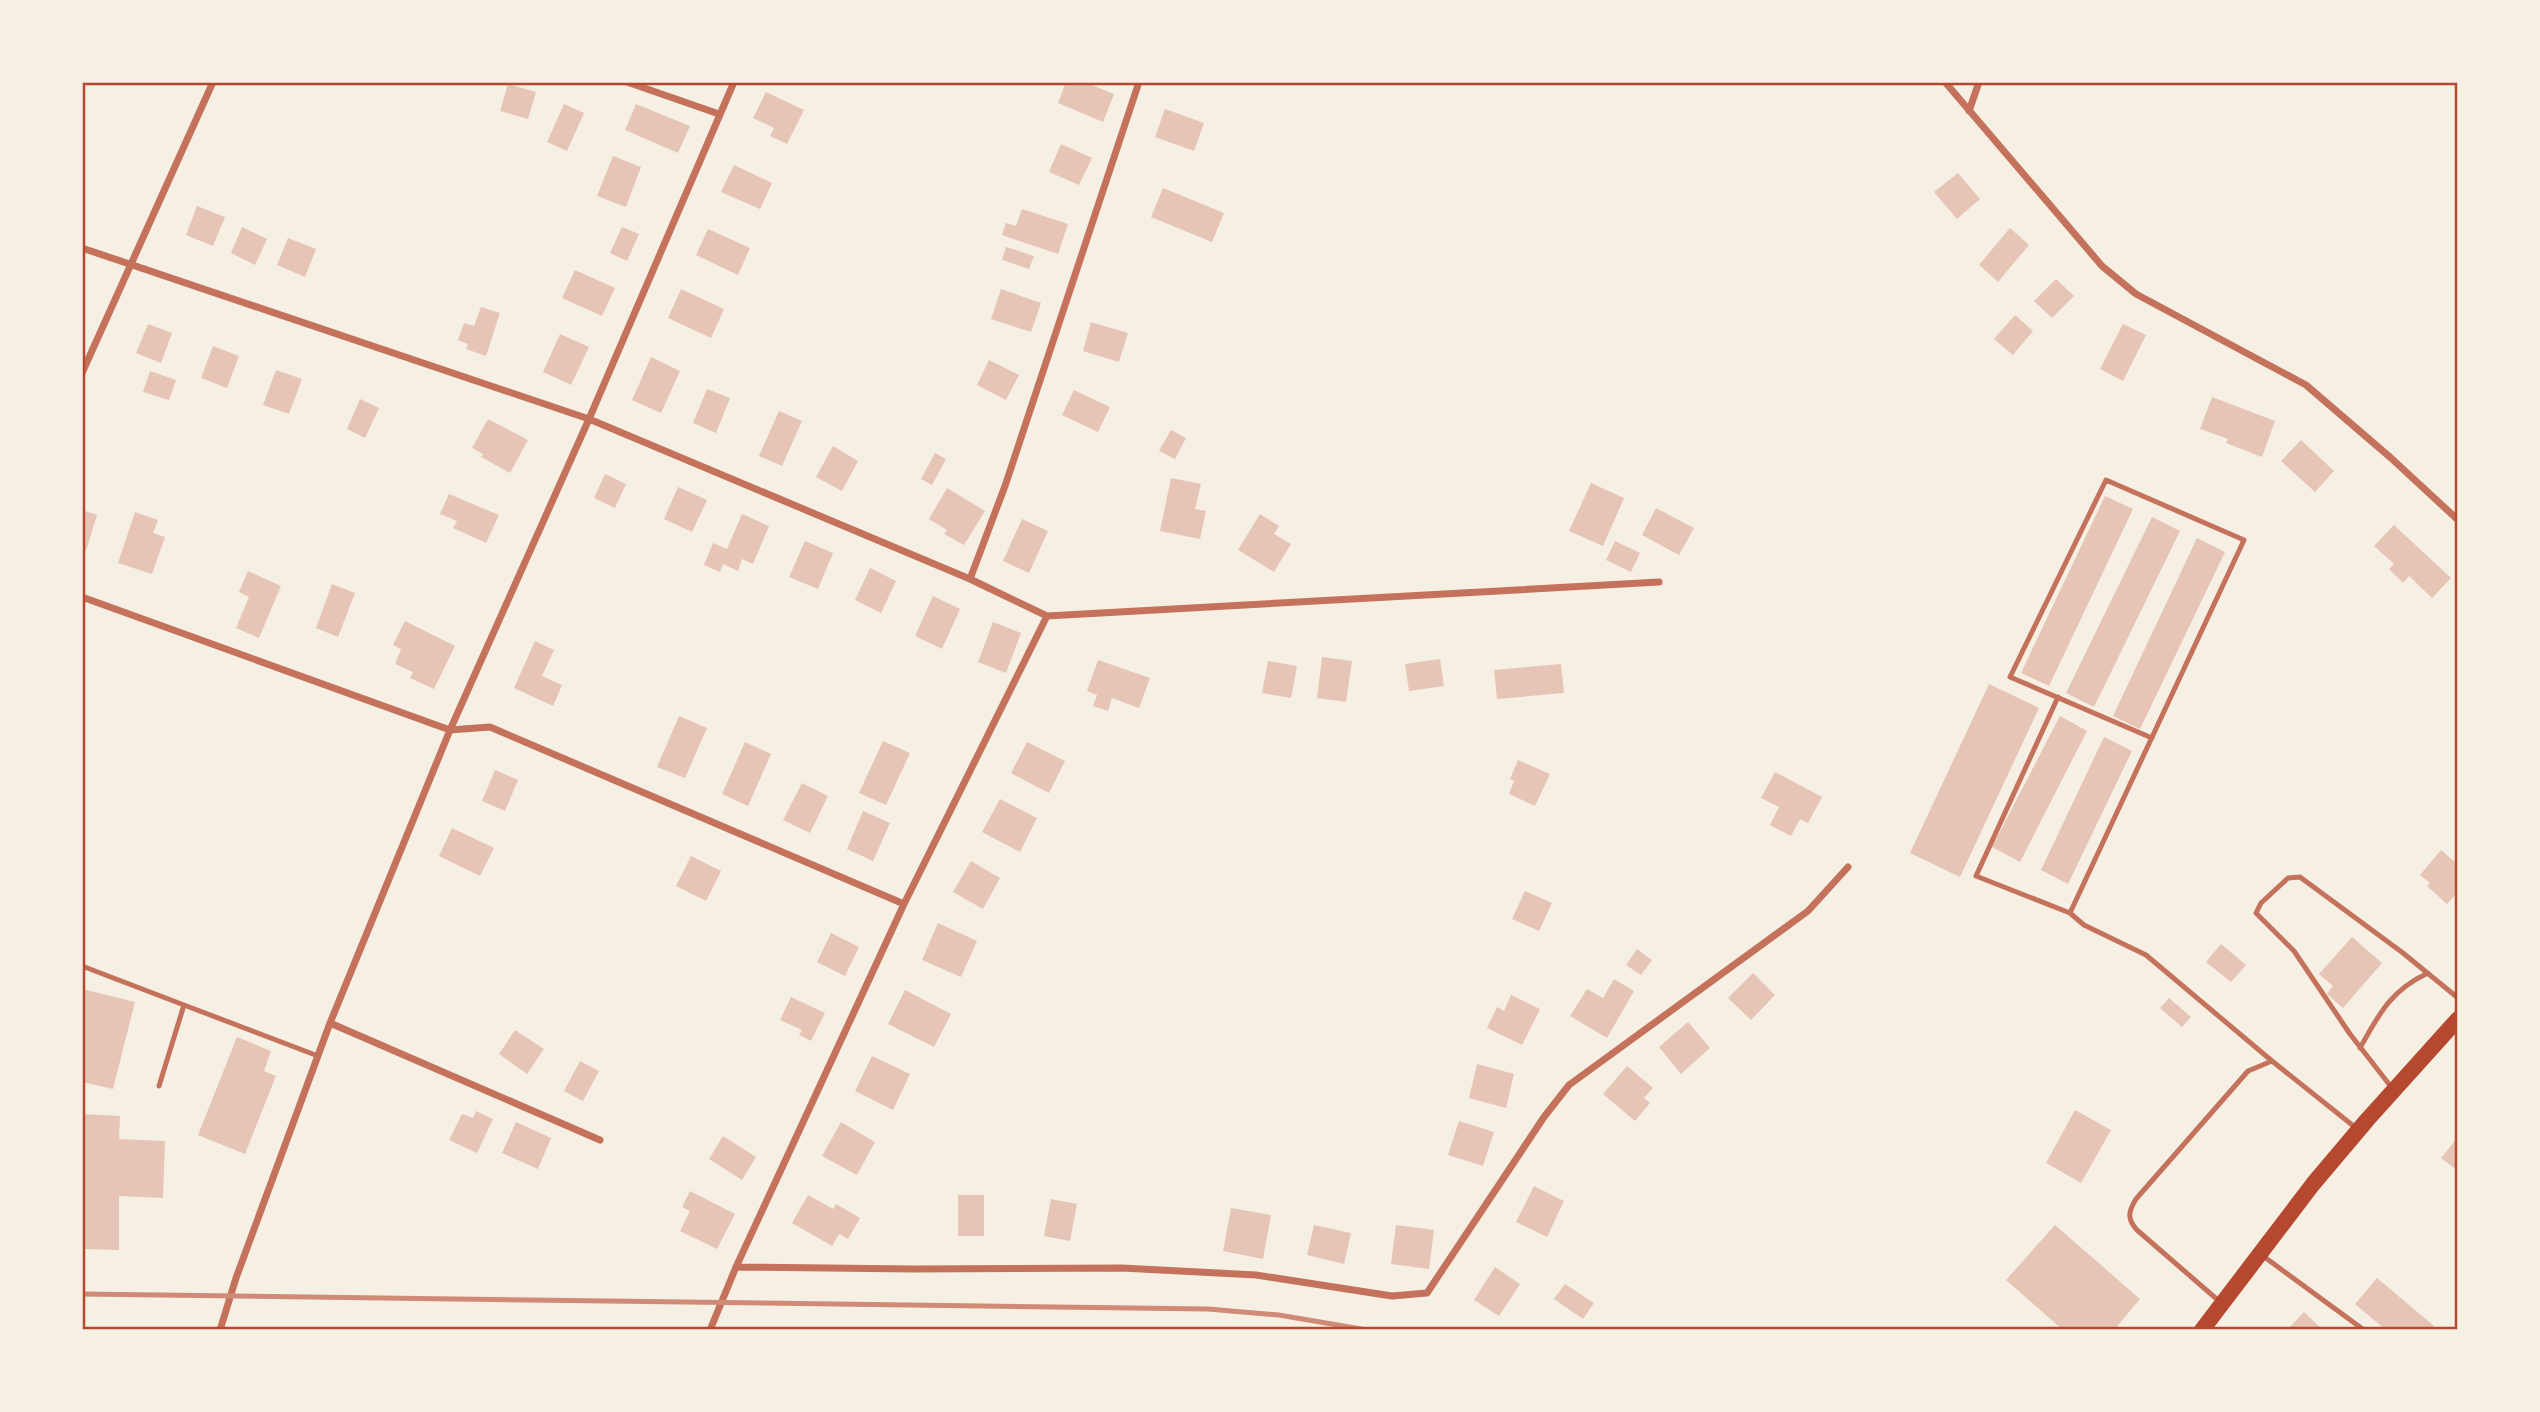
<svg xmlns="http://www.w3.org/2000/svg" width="2540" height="1412" font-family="Roboto,sans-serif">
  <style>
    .building { fill: #e6c5b7 }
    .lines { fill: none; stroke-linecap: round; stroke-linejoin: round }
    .service { stroke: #c5725c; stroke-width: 5 }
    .minor { stroke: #c5725c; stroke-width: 7 }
    .primary { stroke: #b5482f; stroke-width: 16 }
    .rail { stroke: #cf8b77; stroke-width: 5 }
    .neatline { fill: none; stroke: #b5482f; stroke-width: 2.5 }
  </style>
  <rect width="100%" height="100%" fill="#f6efe4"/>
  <path class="building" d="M1066 82H1084L1114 94 1103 122 1058 103Z
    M508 84 536 92 528 119 500 111Z
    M766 92 804 110 787 144 770 136 774 128 753 118Z
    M564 104 584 113 567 151 547 142Z
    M636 104 690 126 678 153 625 130Z
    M1165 109 1204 123 1194 151 1155 137Z
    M1061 144 1092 158 1079 185 1049 172Z
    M613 156 641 167 626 207 597 196Z
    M734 165 772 183 760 209 721 192Z
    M1958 173 1980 199 1957 219 1934 192Z
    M1163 188 1224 213 1212 242 1151 217Z
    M197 206 225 217 213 246 186 235Z
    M1022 209 1068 224 1058 254 1002 235 1006 223 1016 226Z
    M242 227 267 239 255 265 231 253Z
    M622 227 639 234 627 261 610 253Z
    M2010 228 2029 245 1998 282 1979 265Z
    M708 229 750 248 738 275 696 255Z
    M288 238 316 249 305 277 277 265Z
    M1006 247 1034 256 1029 269 1002 260Z
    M575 270 615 288 602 316 562 298Z
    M2056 279 2074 296 2052 318 2034 301Z
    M681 289 724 309 711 338 668 318Z
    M1001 289 1041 303 1031 332 991 319Z
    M481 307 500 313 486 356 466 349 468 344 458 340 464 323 474 326Z
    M2015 315 2033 331 2013 355 1994 339Z
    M1091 322 1128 333 1119 362 1083 351Z
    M148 324 172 333 161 363 136 353Z
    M2123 324 2146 335 2123 381 2100 369Z
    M560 334 589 347 571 385 543 372Z
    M213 346 239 356 227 388 201 378Z
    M651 357 680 371 661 413 632 400Z
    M989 360 1019 375 1006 400 977 385Z
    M276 370 302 379 289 414 263 405Z
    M150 371 176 380 169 400 143 392Z
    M707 389 730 398 716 433 693 423Z
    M1074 390 1110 407 1098 432 1062 415Z
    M2212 397 2275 421 2262 457 2226 443 2228 439 2200 429Z
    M360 399 379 408 365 438 347 429Z
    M779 411 802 421 782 466 759 456Z
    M488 419 528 440 510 473 481 457 483 454 472 448Z
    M1171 430 1186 438 1175 459 1159 451Z
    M2301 440 2334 471 2315 492 2281 461Z
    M833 446 858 461 842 491 816 477Z
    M935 453 946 459 932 485 921 479Z
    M605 474 626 484 615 508 594 498Z
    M1171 478 1201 484 1195 509 1206 511 1200 539 1160 531Z
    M1591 483 1624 498 1603 546 1569 531Z
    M678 487 707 500 692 532 664 519Z
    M947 488 985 511 964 545 944 534 947 530 929 519Z
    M449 494 499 515 486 543 453 528 457 521 440 514Z
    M2105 496 2133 509 2049 686 2021 673Z
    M1656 508 1694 528 1679 555 1642 535Z
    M82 510 97 515 86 551 82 550Z
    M135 512 158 520 153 533 165 537 152 574 118 563Z
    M742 514 769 526 753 564 742 559 738 571 723 564 720 572 704 565 713 543 727 549Z
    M1260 514 1279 526 1274 534 1291 544 1274 572 1238 550Z
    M2152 517 2180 531 2094 707 2066 693Z
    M1022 519 1048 531 1029 573 1003 561Z
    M2394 525 2451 578 2432 598 2409 576 2403 583 2389 569 2394 564 2374 546Z
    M2197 538 2225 552 2140 729 2113 716Z
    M805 541 833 553 818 589 789 577Z
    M1615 541 1640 553 1631 572 1606 560Z
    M870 568 896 581 881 613 855 600Z
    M248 571 281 586 259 638 236 628 249 597 239 592Z
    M332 584 355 593 338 637 316 628Z
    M933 596 960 609 942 649 915 636Z
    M405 621 455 646 434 689 410 678 413 672 395 664 401 649 393 645Z
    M993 622 1021 633 1006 673 978 662Z
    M535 641 554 650 542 676 562 685 553 706 514 688Z
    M1322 657 1352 661 1346 702 1317 698Z
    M1440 659 1444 686 1409 691 1405 664Z
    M1098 660 1150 678 1139 708 1112 698 1108 711 1093 706 1097 695 1087 691Z
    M1268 661 1297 666 1291 698 1262 693Z
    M1561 664 1564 693 1497 699 1494 670Z
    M1989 684 2039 708 1960 877 1910 853Z
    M679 716 707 728 685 778 657 767Z
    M2060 716 2087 731 2020 862 1992 847Z
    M2104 737 2132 751 2068 884 2041 870Z
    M883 741 910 753 886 805 859 793Z
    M745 742 771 754 748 806 722 794Z
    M1027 742 1065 761 1049 793 1011 773Z
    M1518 760 1550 774 1535 806 1509 794 1514 781 1510 779Z
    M495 770 518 780 505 811 482 801Z
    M1775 772 1822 797 1808 823 1800 819 1791 836 1770 825 1779 807 1761 798Z
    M802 783 828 796 810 833 783 820Z
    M1000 799 1037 818 1020 852 982 832Z
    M863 811 890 823 873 861 847 849Z
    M452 828 494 848 480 876 439 856Z
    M2441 850 2458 865V892L2447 904 2427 886 2430 883 2420 875Z
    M691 856 721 871 706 901 676 886Z
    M971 861 1000 878 983 909 953 892Z
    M1525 891 1552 903 1539 931 1512 919Z
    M938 923 977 941 961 977 922 960Z
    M831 933 859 947 845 976 817 962Z
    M2352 937 2382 963 2343 1008 2327 994 2333 986 2319 974Z
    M2221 944 2246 965 2231 982 2206 962Z
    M1637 949 1652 960 1641 975 1626 965Z
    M1753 973 1775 995 1751 1020 1728 998Z
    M1614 979 1634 991 1607 1038 1570 1016 1587 989 1603 998Z
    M82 989 135 1002 113 1089 82 1082Z
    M905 990 951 1014 934 1047 888 1024Z
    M1511 995 1540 1009 1522 1045 1487 1028 1497 1007 1504 1011Z
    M791 997 825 1013 811 1041 799 1035 802 1030 780 1020Z
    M2169 998 2191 1017 2182 1027 2160 1008Z
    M1688 1022 1710 1048 1681 1074 1659 1047Z
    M515 1030 544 1049 527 1074 499 1054Z
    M237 1037 271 1051 264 1071 276 1076 245 1154 198 1135Z
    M872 1056 910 1074 893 1110 855 1091Z
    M580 1061 599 1071 583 1101 564 1091Z
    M1477 1064 1514 1074 1506 1108 1469 1098Z
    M1627 1066 1653 1088 1644 1098 1650 1103 1635 1121 1603 1094Z
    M2075 1110 2111 1130 2081 1183 2046 1163Z
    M476 1111 493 1119 477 1153 449 1140 462 1114 473 1118Z
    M82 1114 120 1116 119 1139 165 1141 163 1198 119 1196V1250L82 1249Z
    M1459 1121 1494 1132 1483 1166 1448 1155Z
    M516 1122 551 1138 538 1169 502 1153Z
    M841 1122 875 1142 857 1175 822 1156Z
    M723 1136 756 1157 742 1180 709 1159Z
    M2458 1137V1171L2441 1158Z
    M1534 1186 1564 1201 1547 1237 1516 1222Z
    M690 1191 735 1214 717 1249 680 1231 690 1211 682 1207Z
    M808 1195 833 1209 836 1204 860 1218 848 1239 839 1234 832 1246 792 1223Z
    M958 1195H984V1236H958Z
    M1051 1199 1077 1204 1070 1241 1044 1236Z
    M1231 1208 1271 1215 1263 1259 1223 1251Z
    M1314 1225 1351 1233 1344 1264 1307 1255Z
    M1396 1225 1434 1230 1429 1269 1391 1264Z
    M2055 1225 2140 1299 2114 1330H2063L2006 1280Z
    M1495 1267 1520 1284 1499 1316 1474 1300Z
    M2377 1278 2434 1326 2431 1330H2386L2355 1304Z
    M1565 1284 1594 1303 1583 1319 1554 1299Z
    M2304 1312 2323 1330H2287Z"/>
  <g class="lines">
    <path class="service" d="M2058 697 1976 876 2070 913
      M2152 738 2010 677 2106 480 2244 540 2070 913 2084 925 2146 955 2272 1061 2356 1128
      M82 966 184 1005
      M2360 1048C2379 1014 2391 990 2428 973
      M159 1086 184 1005 318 1056
      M2392 1088 2350 1034 2294 951 2256 913 2261 903 2288 878 2300 877 2403 953 2458 998
      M2263 1256 2364 1330
      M2219 1301 2137 1230C2127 1219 2128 1212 2136 1199L2248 1071 2272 1061"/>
    <path class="minor" d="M627 82 719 114
      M1945 82 2102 266 2136 294 2306 385 2391 458 2458 520
      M1969 111 1979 82
      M82 248 589 419 970 579 1047 616 1659 582
      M82 373 213 82
      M970 579 1005 486 1139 82
      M82 597 450 730 490 727 904 904
      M330 1023 600 1140
      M736 1267 913 1269 1122 1268 1256 1275 1392 1296 1427 1293 1544 1117 1569 1085 1808 911 1848 867
      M220 1330 236 1278 330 1023 450 730 589 419 734 82
      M710 1330 736 1267 904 904 1047 616"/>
    <path class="primary" d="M2202 1330 2313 1184 2367 1120 2458 1019"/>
    <path class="rail" d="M82 1294 1208 1309 1279 1315 1367 1330"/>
  </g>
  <rect width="2540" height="1412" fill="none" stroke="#f6efe4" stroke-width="168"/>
  <rect x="84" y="84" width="2372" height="1244" class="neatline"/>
</svg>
